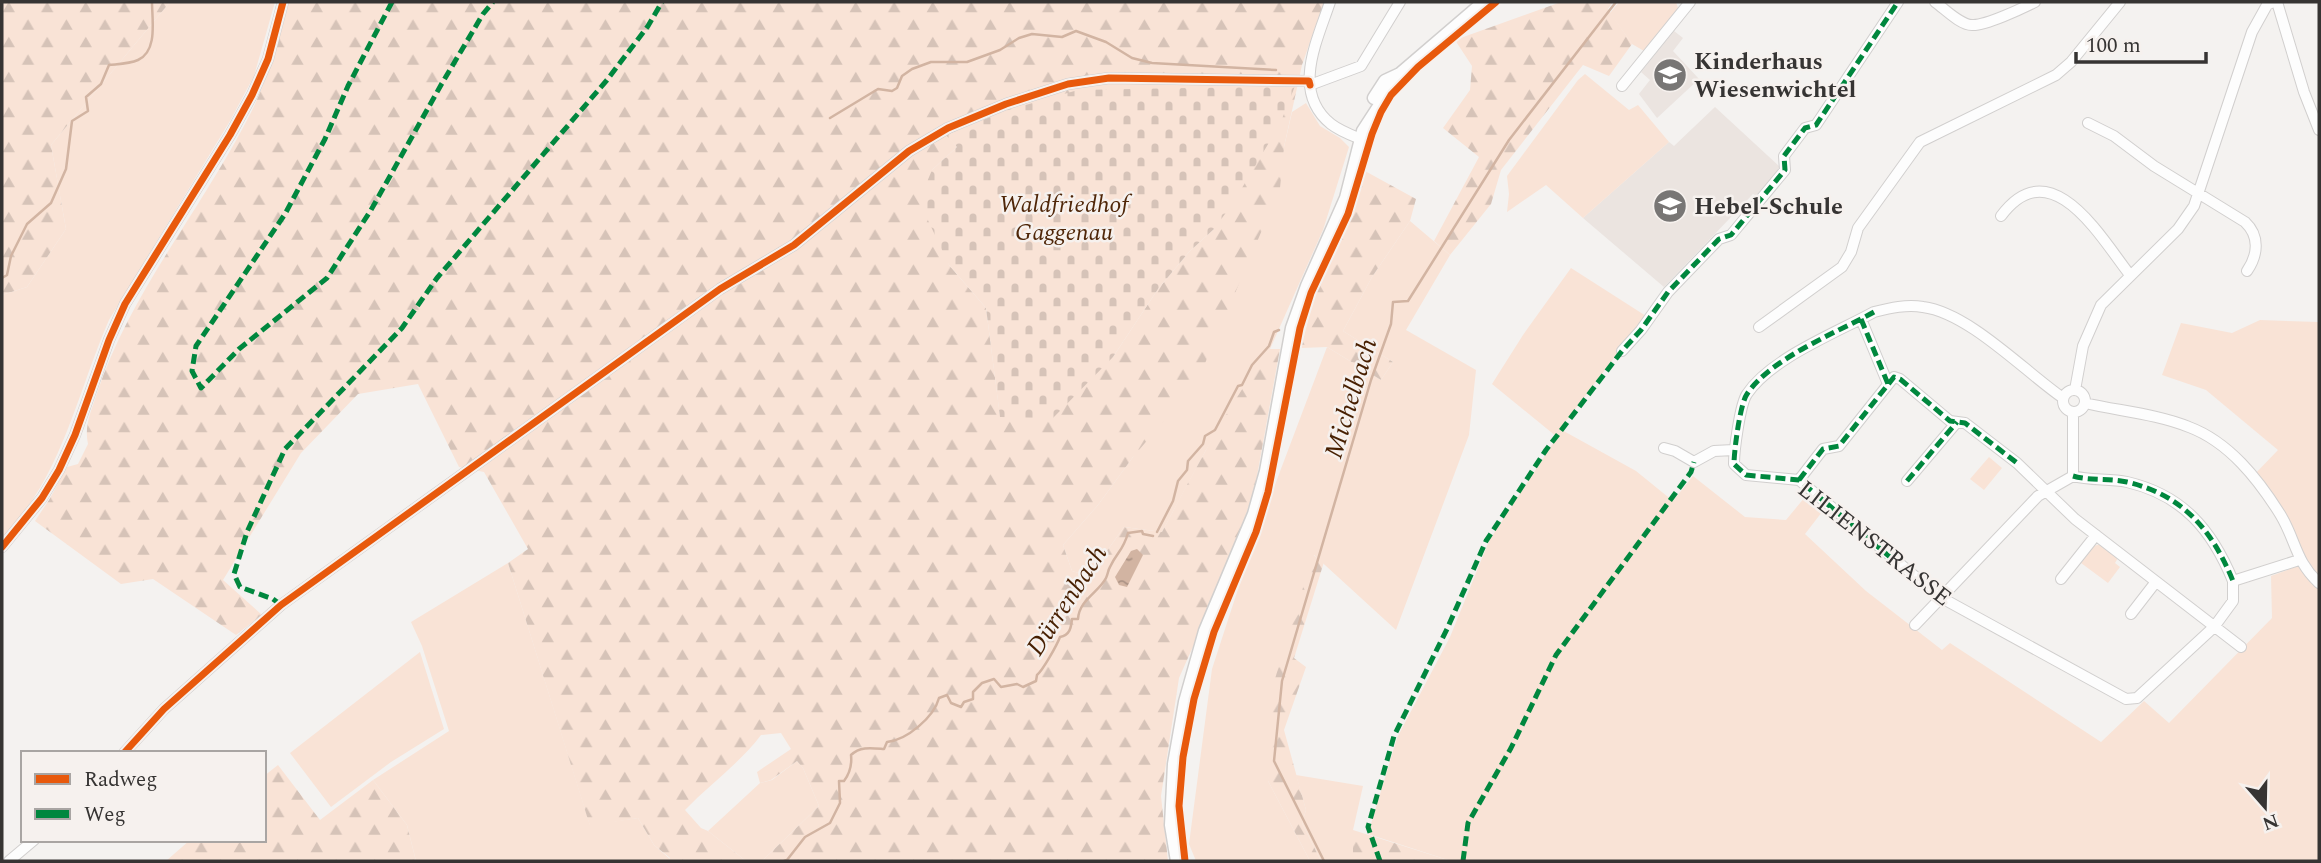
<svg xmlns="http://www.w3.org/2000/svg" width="2321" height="863" font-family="Spectral,serif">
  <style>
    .built { fill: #ebe4e0 }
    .green { fill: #f9e3d6 }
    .forest { fill: url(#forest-firs); fill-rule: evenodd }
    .cemetery { fill: url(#cemetery-stones) }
    .water { fill: url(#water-ripples) }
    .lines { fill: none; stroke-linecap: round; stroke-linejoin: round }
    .stream { stroke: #d2b4a2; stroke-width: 2.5 }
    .minor-casing { stroke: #d1cfce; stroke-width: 12 }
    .major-casing { stroke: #d1cfce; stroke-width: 15 }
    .minor { stroke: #fdfdfd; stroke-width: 10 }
    .major { stroke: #fdfdfd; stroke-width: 12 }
    .quiet { stroke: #00873e; stroke-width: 5; stroke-dasharray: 10 5; stroke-linecap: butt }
    .cycleway-casing { stroke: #f6f1ee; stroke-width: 11 }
    .cycleway { stroke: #e8590c; stroke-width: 7 }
    .labels { text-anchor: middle; stroke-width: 5; stroke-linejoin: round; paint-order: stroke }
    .poi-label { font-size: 24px; font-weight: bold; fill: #363433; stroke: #f6f1ee; text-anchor: start }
    .park-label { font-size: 24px; font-style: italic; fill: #4f2608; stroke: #f6f1ee }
    .street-label { font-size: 24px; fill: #363433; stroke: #f6f1ee }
    .water-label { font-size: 26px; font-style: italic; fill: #471f01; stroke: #f6f1ee }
  </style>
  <defs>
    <pattern id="forest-firs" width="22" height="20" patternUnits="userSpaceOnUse" patternTransform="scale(1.75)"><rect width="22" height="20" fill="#f9e3d6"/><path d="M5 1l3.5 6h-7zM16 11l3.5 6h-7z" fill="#d6c3b8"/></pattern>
    <pattern id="cemetery-stones" width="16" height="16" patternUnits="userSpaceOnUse" patternTransform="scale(1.75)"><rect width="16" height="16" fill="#f9e3d6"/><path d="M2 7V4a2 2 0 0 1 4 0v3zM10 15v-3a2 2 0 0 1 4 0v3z" fill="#d6c3b8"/></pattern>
    <pattern id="water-ripples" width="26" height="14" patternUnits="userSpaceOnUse" patternTransform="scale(1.75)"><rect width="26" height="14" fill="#d2b4a2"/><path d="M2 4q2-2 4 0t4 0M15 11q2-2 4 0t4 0" fill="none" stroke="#ab9385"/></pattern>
  </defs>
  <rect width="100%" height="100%" fill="#f4f2f0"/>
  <path class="built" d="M1674 31 1683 38 1673 51 1699 79 1657 118 1639 94 1650 80 1641 72Z
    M1715 107 1780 167 1757 196 1753 194 1664 287 1583 218 1669 142 1674 146Z"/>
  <path class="green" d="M170 2H275L254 76 230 121 109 320C75 398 63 475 2 538V295L27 287 66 229 51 145Z
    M1619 2H1676L1678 8 1644 51 1632 44 1610 13Z
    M1585 74 1629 110 1638 105 1669 142 1583 218 1546 185 1507 212 1509 194 1507 176 1578 80Z
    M1306 103 1320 126 1340 138 1349 147 1323 230 1270 349 1206 450 1162 532 1124 527 1089 576 1072 571 1063 545 1098 505 1133 457 1284 147 1292 112Z
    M1410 221 1450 255 1406 330 1476 370 1469 435 1396 630 1314 555 1268 781 1310 861H1196L1189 844 1212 669 1253 543 1327 347 1381 380 1393 362 1343 331 1372 277Z
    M1571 268 1646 316 1560 429 1636 471 1673 501 1693 476 1745 517 1786 520 1805 497 1822 512 1805 534 1866 591 1942 650 1950 643 2101 742 2144 701 2169 723 2272 618 2271 576 2298 566 2285 529 2252 477 2278 450 2206 390 2162 375 2181 323 2232 333 2260 320 2319 322V861H1451L1368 834 1397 738 1450 637 1489 541 1557 437 1492 384 1523 335Z
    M1989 457 2002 468 1984 490 1970 479Z
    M2101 544 2118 558 2115 563 2120 567 2108 583 2081 563 2094 546Z
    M508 563 590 825 638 818 654 845 670 859 668 861H416L407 825 373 780 449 731 422 646 411 622Z
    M420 652 444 729 391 762 331 807 290 753Z
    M797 761 803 768 819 806 762 861H746L708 831 760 783 772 780Z
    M1296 775 1363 786 1353 830V861H1321L1302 823 1306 810Z"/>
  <path class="forest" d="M2 2H170L51 145 66 229 27 287 2 295Z
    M289 2H1324L1302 65 1284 147 1280 188 1197 382 1133 457 1098 505 1063 545 1072 571 1089 576 1124 527 1162 532C1195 470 1228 405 1270 349H1280L1255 487 1229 566 1179 678 1161 796 1168 861H762L819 806 803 768 797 761 771 780 760 783 757 772 791 749 781 733 761 735C740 763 710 784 685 810L701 828 708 831 746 861H668L670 858 654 845 638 818 590 826 508 563 528 549 484 472 459 467 418 384 358 394 301 453 223 580 262 615 236 635 153 579 121 584 35 521 49 500 67 467 78 464 88 444C84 426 91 411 97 393 130 294 198 214 246 122 267 84 277 43 289 2ZM947 135 1214 229 1189 252 1158 289 1113 357 1000 416 986 308 949 265 932 170 957 147Z
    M1561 2H1613L1608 9 1632 44 1609 76 1583 65 1501 170 1491 204 1450 255 1434 241 1479 157 1443 128 1470 90 1472 66 1455 40Z
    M1365 171 1416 199 1410 221 1372 277 1343 331 1393 362 1381 380 1327 347 1301 348 1318 282 1334 252 1356 204Z
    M1313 555 1324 562 1294 658 1306 667 1284 730 1306 810 1302 823 1321 861H1310L1268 781 1270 695Z
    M278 765 320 820 373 780 407 825 416 861H166L190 840H264V776Z
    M1353 830 1451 861H1353Z"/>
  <path class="cemetery" d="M1295 86 1280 124 1233 203 1214 229 1189 252 1158 289 1113 357 1053 418 1000 417 986 308 949 265 919 201 932 170 957 147 946 135 1005 111 1078 90Z"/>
  <path class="water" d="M1137 549 1143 555 1127 587 1119 585 1115 577 1131 551Z"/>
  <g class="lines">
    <path class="stream" d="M830 118 878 89 892 91 897 88 902 76 912 69 931 62H967L1000 50 1019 38 1032 34 1062 37 1076 31 1106 42 1132 58 1152 63 1276 70
      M2 278 7 275 11 256 27 224 51 203 66 169 72 121 88 111 86 97 101 84 109 65C118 64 129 64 138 60 158 51 152 20 152 2
      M1157 532 1173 501 1178 481 1187 470 1188 461 1203 444 1205 436 1215 430 1238 386 1242 385 1252 365 1269 346 1274 332 1279 330
      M784 861 787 860 805 837 830 823 840 803 839 781H844C850 773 852 764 851 755 860 746 872 748 884 749L887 742C907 740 934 717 939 698L947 695 951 703 961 707 964 702 973 699V692L982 683 994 679 1001 687 1017 684 1023 687 1036 681 1037 675C1043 670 1057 645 1060 637 1070 635 1071 628 1072 619H1078C1079 600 1099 592 1106 578 1108 574 1108 570 1110 567 1117 552 1123 551 1128 533L1142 531 1143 534 1153 536
      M1324 861 1274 761 1282 681 1371 380 1391 324 1393 302 1408 301 1509 140 1616 2"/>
    <g class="minor-casing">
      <path id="minor" d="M1330 2C1317 41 1291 92 1331 124 1340 131 1351 135 1361 139
        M1935 2C1945 9 1960 25 1972 25 1985 26 2023 8 2035 2
        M2277 2 2304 92 2319 130
        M1310 85 1361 66 1400 2
        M1622 86 1690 2
        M2088 123 2114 136 2154 166 2245 222C2260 236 2258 255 2247 271
        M2001 216C2051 149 2101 238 2130 275
        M1861 319 1888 384
        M1759 327 1842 267 1851 252 1858 228 1920 142 2056 75 2071 62 2120 2
        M1622 351 1641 330 1668 292 1719 239 1731 235 1785 170 1784 156 1805 128 1816 125 1898 2
        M2063 401a11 11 0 1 1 22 0a11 11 0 1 1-22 0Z
        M2075 390 2083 346 2101 305 2178 229 2194 206 2252 32 2267 5 2273 2
        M2063 398C2024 371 1969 313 1923 307 1907 304 1890 308 1874 312 1836 333 1771 358 1747 394 1740 404 1734 451 1734 464L1746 475 1799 480 1940 597 2126 699 2137 698 2214 627 2233 601V581L2299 560
        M2085 403C2119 411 2157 414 2189 427 2229 442 2258 479 2280 514 2296 540 2295 561 2319 583
        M1664 448 1675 451 1694 462 1714 451 1734 450
        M2073 476C2090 481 2109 478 2127 482 2183 495 2212 530 2233 581
        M1799 480 1823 449 1839 446 1894 377 1900 379 1950 421 1965 423 2017 463 2075 519 2241 647
        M1907 481 1957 422
        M2 547 42 498 59 470 75 435 109 340 125 304 230 135 252 95 268 59 283 2
        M2061 579 2096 535
        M2131 614 2155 583
        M1915 625 2038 496 2073 476V413
        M124 753 164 709 281 605 720 289 794 245 909 151 948 128 1006 104 1068 84 1109 78 1309 81
        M9 861 34 840"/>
    </g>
    <g class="major-casing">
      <path id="major" d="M1374 98 1385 81 1400 74 1484 2
        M1177 861 1171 825 1174 764 1185 702 1205 631 1254 514 1266 471 1292 328 1307 286 1346 198 1363 131 1400 74"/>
    </g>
    <use href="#minor" class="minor"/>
    <use href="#major" class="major"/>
    <path class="quiet" d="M392 2 348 86 325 139 285 214 196 346 192 371 201 388 239 349 327 278 371 210 441 85 483 14 493 2
      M1874 312C1836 333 1771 358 1747 394 1740 404 1734 451 1734 464L1746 475 1799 480 1897 563
      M1861 319 1888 384
      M2073 476C2090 481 2109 478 2127 482 2183 495 2212 530 2233 581
      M1799 480 1823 449 1839 446 1894 377 1900 379 1950 421 1965 423 2017 463
      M1907 481 1957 422
      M281 605 273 599 240 587 234 574 247 532 285 449 402 328 437 278 607 80 648 26 662 2
      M1380 861 1368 827 1394 736 1447 629 1486 541 1546 450 1622 351 1641 330 1668 292 1719 239 1731 235 1785 170 1784 156 1805 128 1816 125 1898 2
      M1463 861 1468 823 1511 748 1556 655 1691 472 1694 462"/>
    <g class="cycleway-casing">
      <path id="cycleway" d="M2 547 42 498 59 470 75 435 109 340 125 304 230 135 252 95 268 59 283 2
        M124 753 164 709 281 605 720 289 794 245 909 151 948 128 1006 104 1068 84 1109 78 1309 81 1310 85
        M1185 861 1179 806 1183 757 1194 699 1214 632 1256 532 1268 492 1300 328 1311 293 1348 214 1372 134 1381 112 1391 95 1418 67 1496 2"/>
    </g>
    <use href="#cycleway" class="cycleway"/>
  </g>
  <defs>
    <g id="school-disc" transform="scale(1.75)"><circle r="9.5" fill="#787675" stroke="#f6f1ee"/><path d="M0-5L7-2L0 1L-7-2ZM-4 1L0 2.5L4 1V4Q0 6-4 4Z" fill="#fff"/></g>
  </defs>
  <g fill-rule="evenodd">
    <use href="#school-disc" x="1670" y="75"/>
    <use href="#school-disc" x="1670" y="206"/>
  </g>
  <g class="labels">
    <g class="poi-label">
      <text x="1694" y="69">Kinderhaus<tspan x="1694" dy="28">Wiesenwichtel</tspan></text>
      <text x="1694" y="214">Hebel-Schule</text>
    </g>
    <g class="park-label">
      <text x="1064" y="212">Waldfriedhof<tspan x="1064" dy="28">Gaggenau</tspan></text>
    </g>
    <g class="street-label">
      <text transform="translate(1875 543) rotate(38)" y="8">LILIENSTRASSE</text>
    </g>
    <g class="water-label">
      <text transform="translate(1350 398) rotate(-73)" y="9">Michelbach</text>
      <text transform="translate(1066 600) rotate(-57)" y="9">Dürrenbach</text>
    </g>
  </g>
  <rect width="2321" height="863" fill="none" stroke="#363433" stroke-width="7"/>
  <rect x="21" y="751" width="245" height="91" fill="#f6f1ee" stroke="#a9a5a3" stroke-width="2"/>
  <rect x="35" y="774" width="35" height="10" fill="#e8590c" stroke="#a9a5a3" stroke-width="2"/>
  <text x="84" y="786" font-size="21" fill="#363433">Radweg</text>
  <rect x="35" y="809" width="35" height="10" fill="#00873e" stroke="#a9a5a3" stroke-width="2"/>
  <text x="84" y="821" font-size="21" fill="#363433">Weg</text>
  <g transform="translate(2265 807) rotate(160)" stroke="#f6f1ee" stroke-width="5" paint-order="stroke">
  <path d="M0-5L12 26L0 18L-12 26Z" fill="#363433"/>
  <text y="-10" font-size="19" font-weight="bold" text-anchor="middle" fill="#363433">N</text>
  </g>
  <path d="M2076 52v10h130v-10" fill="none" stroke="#363433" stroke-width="3.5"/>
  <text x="2086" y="52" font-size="21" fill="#363433" stroke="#f6f1ee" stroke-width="5" paint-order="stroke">100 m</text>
</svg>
